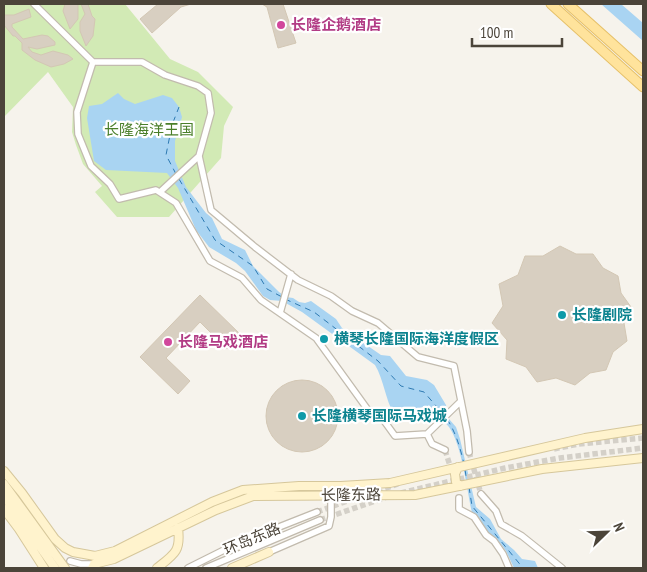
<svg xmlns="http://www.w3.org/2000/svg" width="647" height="572" font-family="'PT Sans Narrow','Noto Sans SC',sans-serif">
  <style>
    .green { fill: #d2eab5 }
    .water { fill: #a9d4f2 }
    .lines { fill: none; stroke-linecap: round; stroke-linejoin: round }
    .ferry { stroke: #2e7ab2; stroke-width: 1; stroke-dasharray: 6 5; stroke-linecap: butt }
    .building { fill: #d8cfc1; stroke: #d3c7b4 }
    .street-tunnel { stroke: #d4d0c8; stroke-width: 5.5; stroke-dasharray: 5.5 3; stroke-linecap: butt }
    .street-casing { stroke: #c2bbae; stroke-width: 8 }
    .secondary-casing { stroke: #d6c79b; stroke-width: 10 }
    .primary-casing { stroke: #e6c16a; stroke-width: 11 }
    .street { stroke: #fff; stroke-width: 5.5 }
    .secondary { stroke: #fff3cd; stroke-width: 8 }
    .primary { stroke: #ffe39c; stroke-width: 9 }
    .hotel-dot { fill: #d1479c; stroke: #fff; stroke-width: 2 }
    .culture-dot { fill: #0f9aa8; stroke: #fff; stroke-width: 2 }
    .labels { text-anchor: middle; stroke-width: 4.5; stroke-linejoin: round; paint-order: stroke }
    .hotel-label { font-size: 15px; font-weight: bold; fill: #b23c85; stroke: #fff; text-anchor: start }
    .park-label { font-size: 15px; fill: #4a7f2a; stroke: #fff }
    .culture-label { font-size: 15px; font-weight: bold; fill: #0d838f; stroke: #fff; text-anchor: start }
    .street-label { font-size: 15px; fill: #4b4439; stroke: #fff }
  </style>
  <rect width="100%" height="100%" fill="#f6f3ec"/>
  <path class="green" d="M4 4H125L170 59 198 72 233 107 224 126 221 158 169 217H117L95 192 102 186 83 164 76 145 72 132 73 107 48 72 4 117Z"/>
  <path class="water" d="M601 4H621L643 23V41Z
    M118 93 124 99 135 104 163 95 172 98 179 107 182 117 175 141V161L186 187 206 213 212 218 222 239 245 250 253 266 279 292 286 297 293 298 299 302 305 303 311 301 336 319 342 328 381 355 390 356 406 376 427 380 434 385 446 405 449 419 456 427 460 439 476 507 490 519 501 539 514 550 522 559 535 561 538 568H514L506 551 500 543 487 532 478 517 472 513C467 490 462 445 449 427 443 419 433 414 426 406L402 414H394C385 399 384 380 375 365L302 312 282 301 270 300 263 296 245 271 236 263 209 247 196 230 178 188 167 173 106 170 94 161 87 118 89 106 102 104Z"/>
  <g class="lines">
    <path class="ferry" d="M176 174 166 155 172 125 179 107
      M179 179 215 240 253 266 267 289 282 297
      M285 299 314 312 378 361 401 386 424 392 443 414
      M447 419C456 433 460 447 464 464
      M465 470 467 481
      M469 487 472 506 523 568"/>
  </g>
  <path class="building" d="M65 4H78V19L70 29 63 11Z
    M81 4H88L92 16 95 19 93 36 86 46 80 31V22L85 14Z
    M158 4H191L181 7 152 33 140 19Z
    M262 4H283L296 43 278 48 267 7Z
    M29 9 31 17 12 24V27L23 39 42 35 48 36 55 42V45L37 49 28 47 32 52 41 55 53 51 68 55 73 59 64 64 51 67 35 60 22 50V43L15 36H13L4 25V15H14Z
    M560 246 576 254H593L603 268 618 276 621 293 631 307 624 323 627 341 613 352 606 370 590 373 575 385 556 378 537 382 526 367 506 359 507 340 492 323 503 306 499 284 518 275 525 256H543Z
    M200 295 241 335 227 349 200 322 166 358 190 381 178 394 140 357Z
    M266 416a36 36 0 1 1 72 0a36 36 0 1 1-72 0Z"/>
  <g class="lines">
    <path class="street-tunnel" d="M554 449 579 444 643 438
      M445 450 452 472
      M469 452 481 494
      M401 493 505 468 560 458 643 448
      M369 494 398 484
      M317 512 358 497
      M320 520 387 497"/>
    <g class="street-casing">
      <path id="street" d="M34 4 93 62
        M93 62H142L165 75 198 86 208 93 211 113 199 156 211 210 255 247 298 280 331 296 352 311 378 323 418 357 454 366 467 431 469 452
        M93 62 77 112 78 134 91 166 110 184 119 199 156 190 176 203 210 261 242 278 261 300 316 338 368 410 382 418 395 436 427 434 432 444 445 450
        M160 192 199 156
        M280 313 291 274
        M427 434 461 401
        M481 494 496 511 501 524 522 536 562 568
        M459 498V509L474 517 486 535 494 541 503 554 509 568
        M269 552 329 526 331 517V486
        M70 561 81 564H94
        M188 568 236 544 317 512
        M206 568 320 520"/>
    </g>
    <g class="secondary-casing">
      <path id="secondary" d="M458 467 455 474 456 482 461 486
        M4 471 22 493 55 539 65 548 73 552 95 556 115 551 212 502 243 490 299 486H341L390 483 585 438 643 429
        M4 484 65 568
        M4 496 55 568
        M4 509 19 529 44 568
        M92 568 94 564 114 559 216 510 253 496 415 495 542 469 643 458
        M157 568C175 554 181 551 178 528
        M232 568 269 552"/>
    </g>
    <g class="primary-casing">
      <path id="primary" d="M551 4 643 87
        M568 4 643 71"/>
    </g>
    <use href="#street" class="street"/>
    <use href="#secondary" class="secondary"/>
    <use href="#primary" class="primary"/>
  </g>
  <g class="hotel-dot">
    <circle cx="281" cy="25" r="5"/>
    <circle cx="168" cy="342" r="5"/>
  </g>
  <g class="culture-dot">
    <circle cx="562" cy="315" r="5"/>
    <circle cx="324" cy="339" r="5"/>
    <circle cx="302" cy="416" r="5"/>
  </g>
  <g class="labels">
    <g class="hotel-label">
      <text x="291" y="30">长隆企鹅酒店</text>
      <text x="178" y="347">长隆马戏酒店</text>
    </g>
    <g class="park-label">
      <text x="149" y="135">长隆海洋王国</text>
    </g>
    <g class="culture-label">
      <text x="572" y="320">长隆剧院</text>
      <text x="334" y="344">横琴长隆国际海洋度假区</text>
      <text x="312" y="421">长隆横琴国际马戏城</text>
    </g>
    <g class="street-label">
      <text transform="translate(351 495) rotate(-1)" y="5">长隆东路</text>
      <text transform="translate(252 539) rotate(-23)" y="5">环岛东路</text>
    </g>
  </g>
  <rect width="647" height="572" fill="none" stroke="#4b4439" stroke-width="10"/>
  <g transform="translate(607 532) rotate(67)" stroke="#ffffff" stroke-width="4" paint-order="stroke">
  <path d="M0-4L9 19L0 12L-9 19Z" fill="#4b4439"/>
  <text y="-8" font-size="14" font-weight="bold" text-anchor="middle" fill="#4b4439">N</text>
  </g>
  <path d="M472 38v8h90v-8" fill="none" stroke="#4b4439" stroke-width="2.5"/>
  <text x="480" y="38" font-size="15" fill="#4b4439" stroke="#ffffff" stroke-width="4" paint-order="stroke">100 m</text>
</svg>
